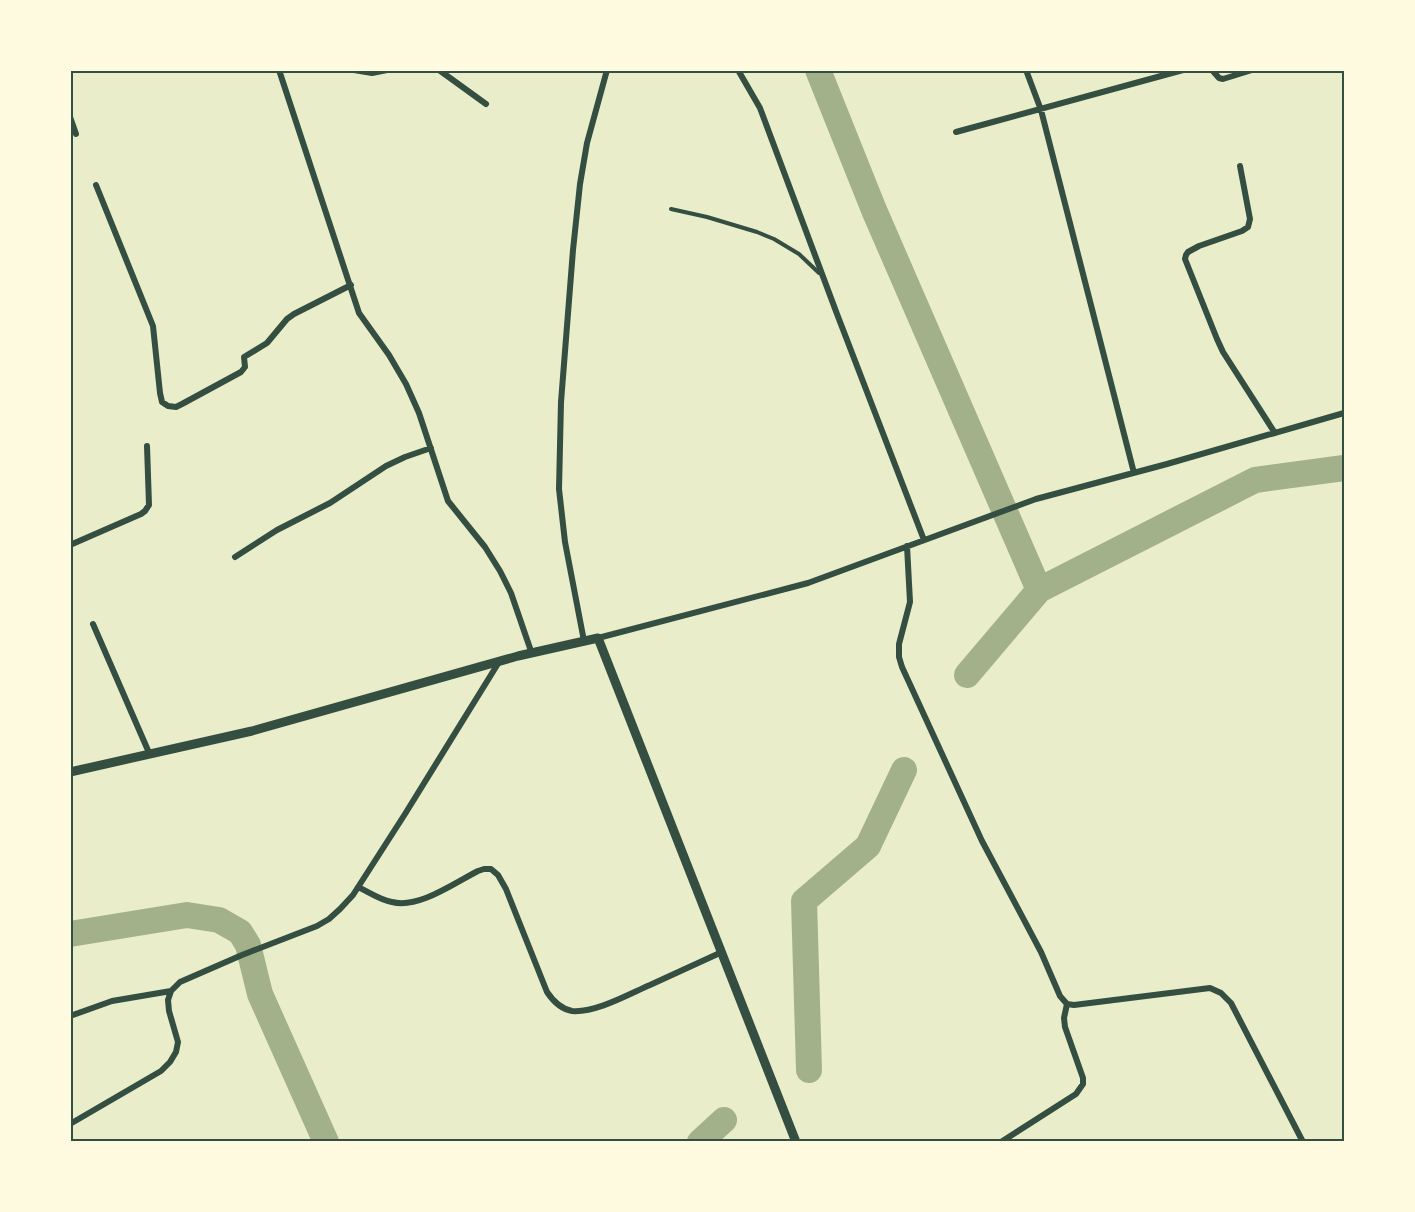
<svg xmlns="http://www.w3.org/2000/svg" width="1415" height="1212" font-family="'Roboto Condensed',sans-serif">
  <style>
    .lines { fill: none; stroke-linecap: round; stroke-linejoin: round }
    .river { stroke: #a3b18a; stroke-width: 26 }
    .service { stroke: #344e41; stroke-width: 4 }
    .minor { stroke: #344e41; stroke-width: 6 }
    .tertiary { stroke: #344e41; stroke-width: 9 }
    .neatline { fill: none; stroke: #344e41; stroke-width: 2 }
  </style>
  <rect width="100%" height="100%" fill="#e9edc9"/>
  <g class="lines">
    <path class="river" d="M818 70 874 210 1039 590
      M967 675 1039 590 1255 480 1344 468
      M70 934 187 915 219 920 240 932 248 945 260 994 326 1142
      M809 1070 804 901 868 846 904 770
      M700 1142 724 1120"/>
    <path class="service" d="M671 209 707 217 757 232 774 239 799 254 819 273"/>
    <path class="minor" d="M279 70 359 313 389 355 406 384 419 413 448 501 485 547 500 571 511 593 532 654
      M354 70 372 73 387 70
      M439 70 486 104
      M738 70 760 108 837 314 924 540
      M1026 70 1041 110 1134 473
      M1212 70 1219 78 1223 79 1252 70
      M70 117 76 134
      M956 132 1183 70
      M1240 166 1250 219 1248 227 1242 231 1199 246 1188 252 1186 255 1185 259 1217 339 1223 352 1275 433
      M96 185 153 326 160 393 162 402 168 406 176 407 182 404 241 372 245 367 244 357 267 343 287 319 294 314 351 285
      M70 545 141 514 145 511 149 505 147 446
      M907 546 910 602 899 644V657L902 667 982 841 1041 952 1060 996 1067 1004 1074 1005 1210 988 1221 993 1231 1003 1303 1142
      M235 557 277 530 330 503 386 466 405 457 431 448
      M93 624 150 755
      M598 638 808 583 1036 499 1167 464 1344 413
      M584 641 565 542 559 489 561 402 573 250 580 184 587 143 607 70
      M358 887C369 892 380 900 392 902 419 909 454 883 478 871L484 869H491L498 875 506 889 547 992C553 1001 561 1009 572 1011 596 1013 629 994 650 985 674 974 698 963 722 952
      M70 1016 112 1001 171 991
      M70 1124 161 1071 170 1062 176 1052 178 1042 169 1011 168 1000 171 991 180 982 242 955 317 926 329 919 340 909 353 895 405 814 499 662
      M1001 1142 1076 1094 1083 1084V1078L1065 1027 1064 1018 1067 1004"/>
    <path class="tertiary" d="M70 772 252 731 518 656 598 638 796 1142"/>
  </g>
  <rect width="1415" height="1212" fill="none" stroke="#fefae0" stroke-width="144"/>
  <rect x="72" y="72" width="1271" height="1068" class="neatline"/>
</svg>
